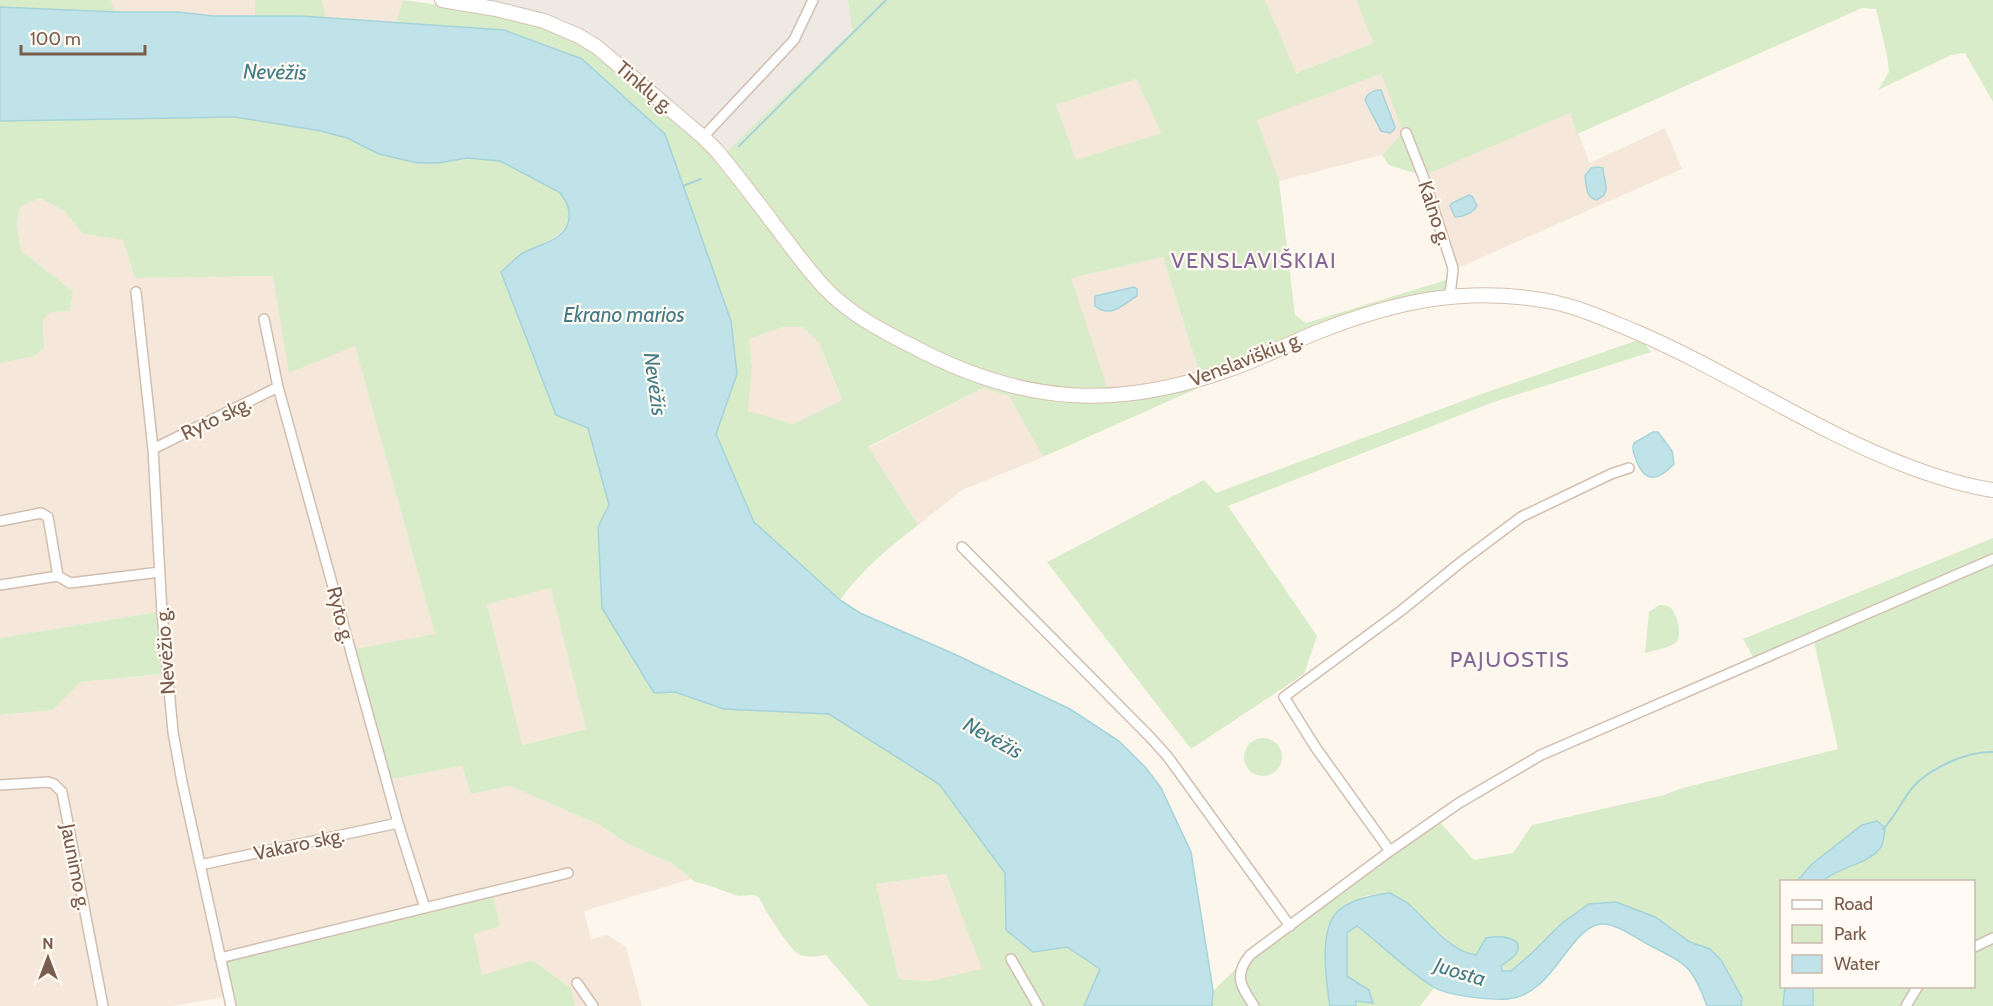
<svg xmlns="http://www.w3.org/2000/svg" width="1993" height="1006" font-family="Cabin,sans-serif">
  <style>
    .residential { fill: #f5e8da }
    .industrial { fill: #efe9e4 }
    .green { fill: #d8ecc9; fill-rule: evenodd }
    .water { fill: #bfe3e8; stroke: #a5d3da; stroke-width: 1.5 }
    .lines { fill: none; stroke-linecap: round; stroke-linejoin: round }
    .stream { stroke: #a5d3da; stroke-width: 2 }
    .street-casing { stroke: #d1beb0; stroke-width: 12 }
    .secondary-casing { stroke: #d6c0b0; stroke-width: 16 }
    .street { stroke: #fff; stroke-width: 9 }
    .secondary { stroke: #fff; stroke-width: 14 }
    .labels { text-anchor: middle; stroke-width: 4.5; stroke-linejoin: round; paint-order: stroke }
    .street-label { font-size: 20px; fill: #7a5c4d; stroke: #fffaf3 }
    .water-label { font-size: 21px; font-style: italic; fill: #437c86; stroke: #fffaf3 }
    .quarter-label { font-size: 22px; letter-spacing: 1.5px; fill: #846695; stroke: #fffaf3 }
  </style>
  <rect width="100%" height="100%" fill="#fdf6ec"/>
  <path class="residential" d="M110 0H255V17L213 16 179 12H116Z
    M322 0H403L396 23 326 19Z
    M1265 0H1356L1373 43 1295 73Z
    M1381 74 1403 132 1382 155 1279 181 1256 120Z
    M1136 79 1161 133 1075 161 1056 105Z
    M1570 113 1590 163 1665 128 1682 169 1453 270 1423 176Z
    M40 198 64 211 83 234 123 240 135 278 274 276 355 345 435 634 391 779 462 766 471 794 510 786 600 825 628 844 671 863 691 879 584 911 591 939 607 935 626 947 642 1006H575L571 988 532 960 482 975 474 934 227 960 232 996 172 1006H0V715L53 710 81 682 162 674 157 612 0 638V363L44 348 43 321 51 312 70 310 73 291 21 251 17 224 20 207Z
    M1163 257 1201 378 1110 396 1070 278Z
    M783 327H803L819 343 842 401 793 424 748 412 752 366 749 339Z
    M983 388 1009 396 1043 457 962 490 918 525 868 448Z
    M552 587 586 729 521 745 487 603Z
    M946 874 983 970 930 981 899 979 876 884Z"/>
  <path class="industrial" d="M466 0H848L852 31 725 153 637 76Z"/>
  <path class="green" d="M0 0H110L116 12 0 7Z
    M255 0H322L326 19 301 16 255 17Z
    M403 0C468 9 536 17 593 52L703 146 791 257 871 331 900 348 941 367 1057 400 1223 377 1043 457 1009 396 983 388 868 447 918 525C887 549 863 569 840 600L754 522 716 434 737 374 665 134 582 59 504 30 396 23ZM783 327H803L819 343 842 400 793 424 748 411 752 366 749 339Z
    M848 0H1265L1296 73 1373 43 1356 0H1993V102L1965 53 1951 55 1878 90 1889 72 1887 55 1876 9 1862 8 1577 134 1570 113 1423 176 1389 165 1382 155 1403 132 1381 74 1257 120 1279 181 1295 315 1306 323 1453 278 1450 295 1410 302 1201 378 1163 257 1071 278 1110 396 1004 385 841 303 725 153 852 31ZM1136 79 1161 133 1076 160 1056 105Z
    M235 117 321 131 347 138 379 154 454 159 467 158 500 161 559 192C591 226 547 242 522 254L588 428 609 505 598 527 675 692 724 709 829 714 939 784 1005 873 1006 930 1033 952 1067 947 1100 969 1084 1006H869L826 955C817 956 805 959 797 953 788 946 763 908 759 897L752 895 738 896 707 885 695 882 671 863 628 844 600 825 510 786 471 794 462 766 391 779 355 649 435 634 355 346 289 373 273 276 135 278 123 240 83 234 64 211 40 198 20 207 17 224 21 251 73 291 70 311 51 312 43 320 44 348 34 356 0 363V121ZM551 588 586 729 522 745 487 604ZM946 874 982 969 930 981 899 979 876 884Z
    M1641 339 1651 352 1491 403 1228 506 1317 636 1304 674 1191 749 1047 562 1204 480 1216 493 1473 397Z
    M1993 538V1006H1813V987L1974 986V882L1823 881C1833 871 1846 870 1858 863 1868 859 1875 853 1882 845L1877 821 1862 825 1812 864 1797 881 1782 882V986L1785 987 1783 1006H1741V998L1721 960 1710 949 1690 942 1655 917 1616 902 1533 952 1511 971H1501V966L1516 954 1518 950 1479 952 1476 955H1472L1457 948 1431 926 1409 904 1368 895C1359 900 1347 904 1339 911 1318 927 1326 982 1330 1006H1212L1213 991 1250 955 1437 819 1474 860 1513 853 1532 825 1664 795 1679 789 1838 749 1813 637 1756 662 1743 639Z
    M1659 605C1661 605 1666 605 1668 606 1677 610 1682 633 1677 641 1672 648 1654 650 1645 653L1649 612Z
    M157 612 162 674 81 682 53 710 0 715V638Z
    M1244 757a19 19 0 1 1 38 0a19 19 0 1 1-38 0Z
    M493 895 500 926 474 934 482 975 532 960 571 988 575 1006H234L227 959Z
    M1357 926 1434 988 1420 1006H1356V1001L1373 1002 1369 990 1347 976V932Z"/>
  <path class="water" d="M0 7 116 12H179L213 16H301L504 30 582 59 665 134 731 321 737 374 716 434 754 522 840 600 860 613 952 653 1070 709 1119 741 1146 768 1161 788 1191 852 1213 990 1212 1006H1084L1100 969 1067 947 1033 952 1006 930 1005 873 939 784 829 714 724 709 675 692 654 693 602 608 598 527 609 505 588 428 556 415 501 272C508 266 515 258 523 253 534 247 547 244 557 237 575 225 571 205 559 192L500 161 467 158 438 163H418L379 154 347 138 321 131 235 117 0 121Z
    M1381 90 1395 127 1394 130 1390 133 1381 131 1365 100C1367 93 1374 90 1381 90Z
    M1598 167 1603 168C1603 177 1609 187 1604 195L1597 200C1585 197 1587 186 1585 176L1591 168Z
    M1469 195 1472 196 1477 206C1473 213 1463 217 1455 217L1450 206 1452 203Z
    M1134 287 1137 289V296C1123 304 1111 319 1095 306V296Z
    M1653 432H1658L1672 451 1674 464C1659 480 1646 484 1637 462 1635 455 1631 450 1634 443Z
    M1877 821 1885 828C1884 834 1884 842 1881 847 1867 866 1839 866 1823 881H1797L1812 864 1862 825Z
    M1390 893C1397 897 1405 901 1411 906 1427 922 1453 953 1476 955L1486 938C1496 936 1508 936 1517 942 1522 954 1510 959 1501 966L1502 971H1511L1533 952 1562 923 1589 904 1616 902 1655 917 1690 942 1710 949 1721 960 1742 998 1741 1006H1707C1692 966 1688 965 1651 946 1637 939 1617 923 1601 924 1568 928 1555 994 1508 999 1490 1000 1446 996 1432 986 1405 969 1382 945 1357 926L1347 933V976L1369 990 1373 1003 1356 1001V1006H1330C1326 982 1318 929 1338 911 1351 899 1374 895 1390 893Z
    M1785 987H1813V1006H1783Z"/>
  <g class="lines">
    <path class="stream" d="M739 146 886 0
      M683 186 701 179
      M1883 829C1895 817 1902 800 1913 787 1930 768 1967 751 1993 752"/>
    <g class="street-casing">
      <path id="street" d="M1406 133 1423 176 1452 265 1453 270 1450 295
        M703 137 794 40 813 0
        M136 292 153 449 162 613 173 732 182 782 231 1006
        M264 319 278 387 398 823 425 908
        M153 449 278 387
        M0 521 41 513 48 517 58 576 70 583 160 572
        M962 547 1150 737 1168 757 1290 926
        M0 585 58 576
        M0 785 48 782 54 784 62 792 103 1006
        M1390 851 1316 748 1284 697 1402 610 1461 562 1521 517 1611 474 1629 468
        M200 865 398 823
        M1974 947 1993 938
        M220 958 568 873
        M1011 959 1038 1006
        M577 983 593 1006
        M1254 1006C1241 986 1233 976 1250 955L1390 851 1459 803 1541 755 1993 559
        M1906 1006 1918 986"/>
    </g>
    <g class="secondary-casing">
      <path id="secondary" d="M442 0 496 9 544 21 579 36 597 47 703 137 717 151C740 179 761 207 783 236 796 253 809 271 823 286 848 313 880 330 912 346 1023 405 1118 411 1236 367 1263 357 1289 344 1315 333 1395 301 1468 285 1553 302 1581 308 1607 320 1634 331 1728 371 1814 431 1910 467 1937 477 1965 486 1993 490"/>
    </g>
    <use href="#street" class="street"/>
    <use href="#secondary" class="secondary"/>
  </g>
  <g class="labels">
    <g class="street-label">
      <text transform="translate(645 87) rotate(40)" y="7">Tinklų g.</text>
      <text transform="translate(1435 213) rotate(72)" y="7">Kalno g.</text>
      <text transform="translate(1246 359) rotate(-21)" y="7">Venslaviškių g.</text>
      <text transform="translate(216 418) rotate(-26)" y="7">Ryto skg.</text>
      <text transform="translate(341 615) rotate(75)" y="7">Ryto g.</text>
      <text transform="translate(165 651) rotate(-94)" y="7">Nevėžio g.</text>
      <text transform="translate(299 844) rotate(-12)" y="7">Vakaro skg.</text>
      <text transform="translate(76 867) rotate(79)" y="7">Jaunimo g.</text>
    </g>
    <g class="water-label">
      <text transform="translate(275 72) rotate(1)" y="7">Nevėžis</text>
      <text x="624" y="322">Ekrano marios</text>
      <text transform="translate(655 384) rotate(82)" y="7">Nevėžis</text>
      <text transform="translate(993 738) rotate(29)" y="7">Nevėžis</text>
      <text transform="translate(1460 972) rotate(17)" y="7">Juosta</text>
    </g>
    <g class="quarter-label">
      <text x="1254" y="268">VENSLAVIŠKIAI</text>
      <text x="1510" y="667">PAJUOSTIS</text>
    </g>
  </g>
  <rect x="1780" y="880" width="195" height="108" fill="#fffaf3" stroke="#cabbb1" stroke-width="1.5"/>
  <rect x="1792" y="900" width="30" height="9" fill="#ffffff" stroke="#cabbb1" stroke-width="1.5"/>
  <text x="1834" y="910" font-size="18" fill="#7a5c4d">Road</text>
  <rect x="1792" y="925" width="30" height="18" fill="#d8ecc9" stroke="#cabbb1" stroke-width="1.5"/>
  <text x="1834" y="940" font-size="18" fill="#7a5c4d">Park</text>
  <rect x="1792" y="955" width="30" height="18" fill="#bfe3e8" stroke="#cabbb1" stroke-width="1.5"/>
  <text x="1834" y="970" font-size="18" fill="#7a5c4d">Water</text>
  <g transform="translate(48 958)" stroke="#fffaf3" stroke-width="4.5" paint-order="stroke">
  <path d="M0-4.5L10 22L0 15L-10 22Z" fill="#7a5c4d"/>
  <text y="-9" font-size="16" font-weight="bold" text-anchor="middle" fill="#7a5c4d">N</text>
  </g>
  <path d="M21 45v9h124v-9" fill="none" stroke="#7a5c4d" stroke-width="3"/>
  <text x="30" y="45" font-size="18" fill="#7a5c4d" stroke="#fffaf3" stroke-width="4.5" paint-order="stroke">100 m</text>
</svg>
